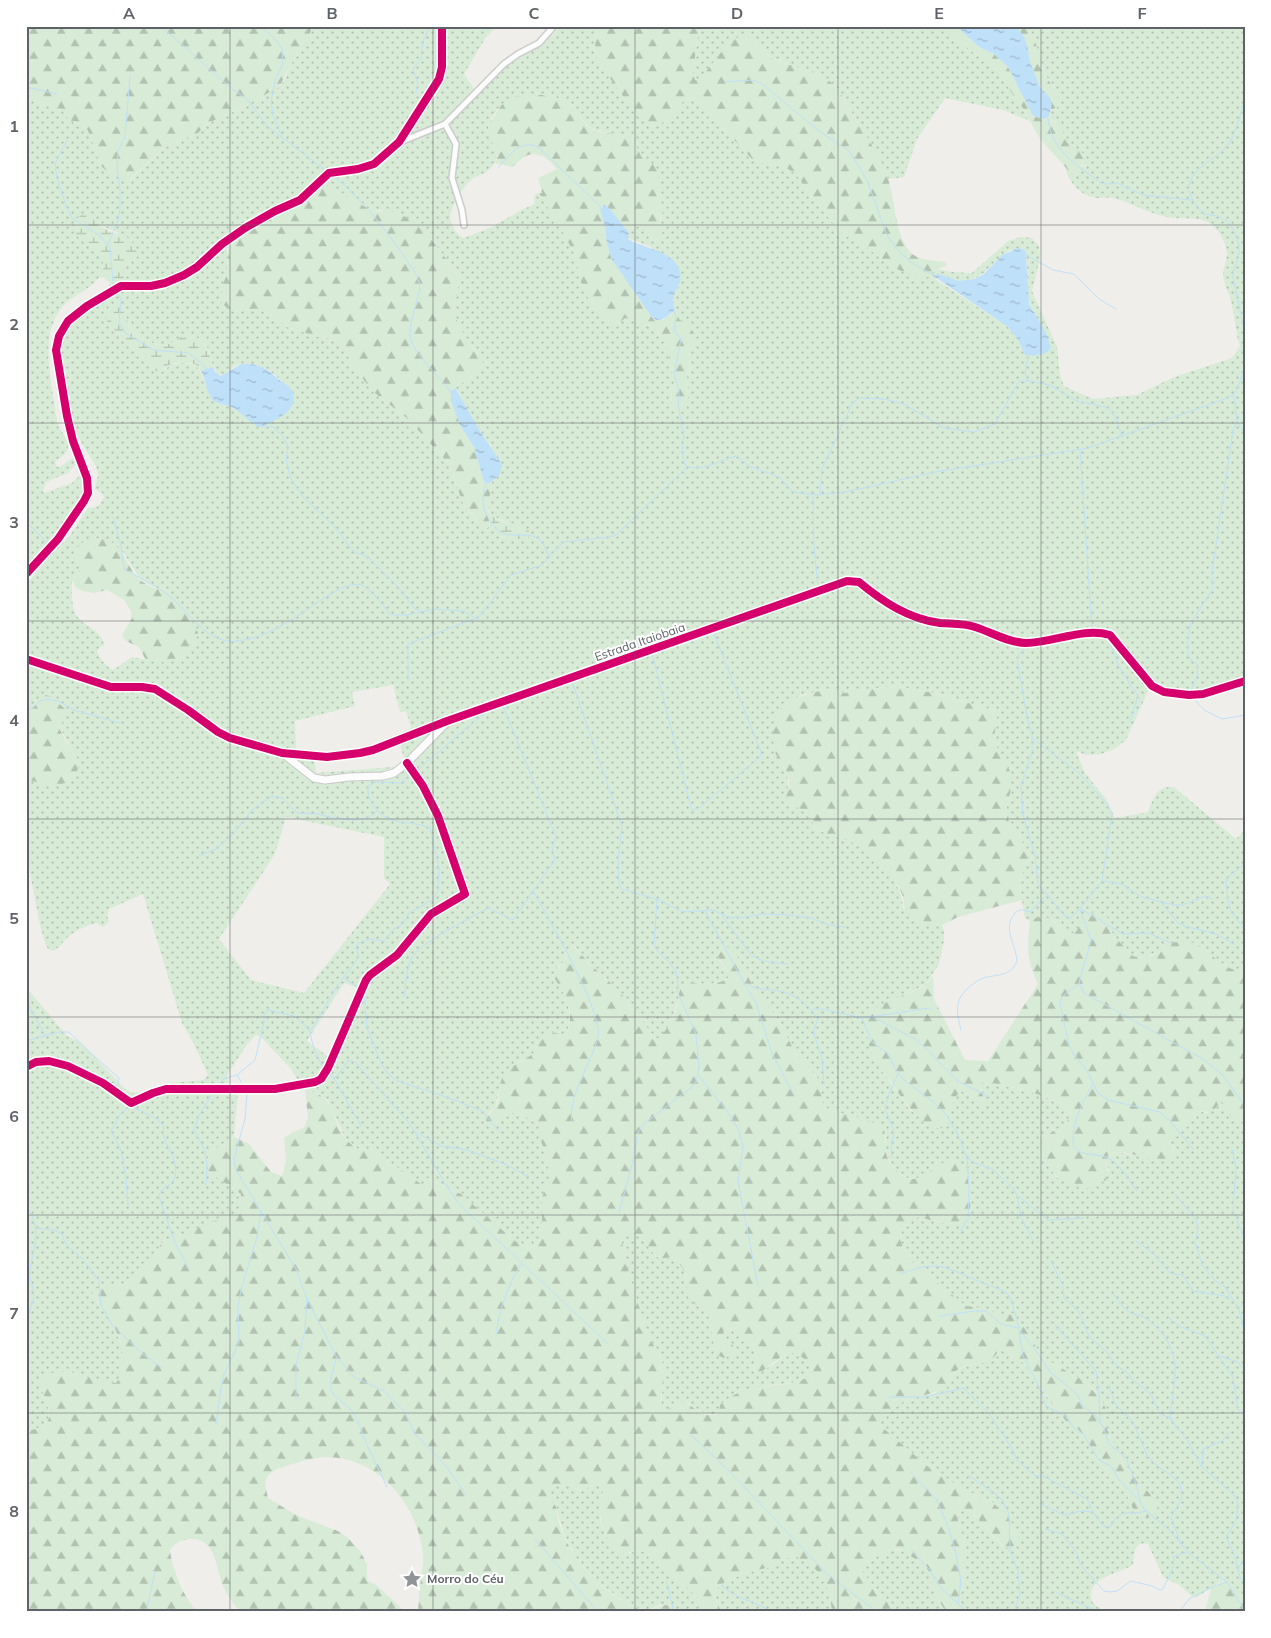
<svg xmlns="http://www.w3.org/2000/svg" width="1271" height="1638" font-family="Mulish,sans-serif">
  <style>
    .grass { fill: url(#grass-dots); fill-rule: evenodd }
    .forest { fill: url(#forest-firs); fill-rule: evenodd }
    .wetland { fill: url(#wetland-marsh) }
    .water { fill: url(#water-ripples) }
    .lines { fill: none; stroke-linecap: round; stroke-linejoin: round }
    .stream { stroke: #bfe0f9; stroke-width: 1 }
    .street-casing { stroke: #cbcccc; stroke-width: 8 }
    .secondary-casing { stroke: #cacacb; stroke-width: 9 }
    .street { stroke: #fdfcfc; stroke-width: 5 }
    .secondary { stroke: #fdfcfc; stroke-width: 7 }
    .cycleway-casing { stroke: #fff; stroke-width: 11 }
    .cycleway { stroke: #d6006c; stroke-width: 8 }
    .grid { fill: none; stroke: #5f6368; stroke-width: 1; stroke-opacity: 0.55 }
    .labels { text-anchor: middle; stroke-width: 4; stroke-linejoin: round; paint-order: stroke }
    .street-label { font-size: 12px; fill: #5f6368; stroke: #fff }
    .poi-label { font-size: 12px; font-weight: bold; fill: #5f6368; stroke: #fff; text-anchor: start }
    .neatline { fill: none; stroke: #5f6368; stroke-width: 2 }
    .grid-label { font-size: 16px; text-anchor: middle; font-weight: bold; fill: #5f6368 }
  </style>
  <defs>
    <pattern id="grass-dots" width="8" height="8" patternUnits="userSpaceOnUse" patternTransform="scale(1.25)"><rect width="8" height="8" fill="#d8ebd6"/><path d="M2 2h.1M6 6h.1" fill="none" stroke="#b2c2b1" stroke-width="1.8" stroke-linecap="round"/></pattern>
    <pattern id="forest-firs" width="22" height="20" patternUnits="userSpaceOnUse" patternTransform="scale(1.25)"><rect width="22" height="20" fill="#d8ebd6"/><path d="M5 1l3.5 6h-7zM16 11l3.5 6h-7z" fill="#b2c2b1"/></pattern>
    <pattern id="wetland-marsh" width="20" height="14" patternUnits="userSpaceOnUse" patternTransform="scale(1.25)"><rect width="20" height="14" fill="#d8ebd6"/><path d="M1 5h8M5 5V1M11 12h8M15 12V8" fill="none" stroke="#b2c2b1"/></pattern>
    <pattern id="water-ripples" width="26" height="14" patternUnits="userSpaceOnUse" patternTransform="scale(1.25)"><rect width="26" height="14" fill="#bfe0f9"/><path d="M2 4q2-2 4 0t4 0M15 11q2-2 4 0t4 0" fill="none" stroke="#9eb9cd"/></pattern>
  </defs>
  <rect width="100%" height="100%" fill="#efeeea"/>
  <path class="grass" d="M313 26H497L486 37 464 74 476 92 487 77 519 49 551 36 561 26H598L594 53 669 119 685 99 695 98 752 159 781 165 795 173 831 221 844 235 862 244 893 267 928 277 930 273 938 269 952 272 972 273 1008 241 1021 237 1032 238 1039 246 1040 258 1032 291 1057 347 1060 375 1064 386 1093 399 1137 395 1174 377 1232 358 1240 346C1235 331 1235 316 1231 301 1229 293 1224 284 1223 276 1223 268 1227 261 1227 253 1227 246 1221 235 1216 229 1206 215 1189 220 1174 218 1151 216 1134 203 1113 198 1108 197 1103 198 1098 198 1081 197 1068 182 1065 166L1072 173 1077 174 1078 165 1087 167 1084 161V155L1066 141 1056 122 1050 120 1049 116 1051 111 1056 109 1055 88 1046 76 1039 57 1033 35 1027 26H1245V682L1199 697 1149 689 1126 740 1114 749 1101 754 1086 755 1076 751 1085 773 1106 799 1115 818 1148 812C1153 799 1157 785 1174 787L1236 839 1245 830V936L1243 938 1245 971H1235L1216 960 1154 953 1145 958 1133 956 1113 935 1107 917 1084 919 1076 933 1066 934 1054 921 1036 918 1030 921 1025 918 1019 884 1028 856 1020 837 1005 815 1011 789 994 741 997 712 940 694 894 686 861 690 845 693 826 689 799 696 774 751C784 767 792 777 786 796L792 805 805 811 817 830 860 845 865 849C882 866 903 883 903 908L922 923 942 925 944 931V941L939 964 926 984 915 990 886 1002 870 1014 876 1063 910 1110 935 1128 945 1126 955 1097 962 1091 972 1098 977 1104 983 1093 979 1087 980 1084 984 1082C1001 1084 1055 1096 1066 1108 1068 1110 1069 1112 1071 1114 1067 1126 1055 1131 1045 1137V1161L1057 1178 1109 1171 1106 1162 1107 1156 1118 1152 1160 1160 1175 1148 1168 1142C1181 1129 1187 1130 1196 1111L1207 1113 1221 1099 1229 1114 1245 1123V1605L1239 1593 1227 1580 1220 1582 1197 1597 1192 1596 1179 1585 1163 1577 1148 1544C1132 1541 1135 1555 1133 1565 1120 1573 1094 1576 1091 1593 1090 1605 1098 1607 1107 1612H964C962 1607 959 1602 960 1597 962 1590 964 1584 964 1577 964 1573 963 1570 963 1566 963 1559 967 1553 966 1547 965 1535 951 1521 962 1510L969 1511 973 1514 1003 1547 1005 1514 992 1502 963 1489 932 1470 882 1427 880 1420C888 1409 903 1399 916 1396 921 1395 930 1396 935 1393 945 1387 950 1374 960 1369 974 1362 993 1366 1000 1348L1025 1364 1038 1385 1069 1425 1078 1429 1085 1437 1098 1461 1126 1493 1134 1511 1140 1518 1150 1494 1126 1466 1117 1451 1105 1425 1106 1410 1095 1391 1084 1381 1042 1357 1028 1333 987 1309 967 1307 914 1264 903 1248 900 1239 902 1230 911 1220 919 1217 941 1223 970 1212V1183L951 1161C929 1168 914 1194 893 1166 886 1156 884 1148 886 1136L843 1114 829 1110 823 1104 817 1077 796 1054 776 1016 759 997 735 953 719 960 728 972V978C718 984 709 985 697 983L678 1001 671 1022 666 1032 659 1038H655L619 991 592 966 575 947 570 948 564 962 557 967C564 990 574 1010 567 1034L563 1035 552 1032 537 1040 534 1053 517 1063 501 1082 495 1108 488 1114 496 1124C503 1116 508 1113 519 1112L538 1125 542 1133 541 1140 551 1177 542 1205V1228L539 1240 533 1246H526L515 1241 461 1194 427 1178 424 1187 385 1159 375 1148 359 1150 345 1138 328 1100 317 1093 305 1090 300 1084 292 1070 261 1037 256 1035 248 1043 227 1075 228 1082 238 1090 234 1137C228 1145 221 1147 211 1149L206 1163 218 1178 241 1194 238 1214 171 1239 164 1240C150 1260 136 1288 108 1286L96 1301 109 1316 115 1329 123 1350 121 1375 116 1383 103 1382 91 1380 71 1372 41 1388C50 1411 57 1426 26 1431V987L67 1036 79 1042 88 1050 124 1088 132 1093 147 1092 172 1083 203 1080 208 1075 193 1042 182 1023 143 894 109 909 107 916 109 921 103 927 96 923C85 926 74 931 66 939 61 944 59 948 53 951L48 949 45 943 40 925 26 852V779C44 785 60 789 75 776L77 758 59 727 66 717 46 695 26 715V585L50 555 68 538 88 508C97 508 101 505 104 497L102 493 95 489 98 475 96 466 82 444 72 423 62 374 60 350 63 336 77 317 104 294 109 288 125 280 122 267 137 257 117 232 99 225 94 216 83 241C92 245 104 255 104 266 103 284 74 294 64 305 41 329 49 372 54 401 55 408 56 417 58 424 61 431 65 437 69 444L66 453 55 462 57 467C64 467 67 459 74 459L76 464 68 473 46 482 43 491 44 493 72 483 83 472 86 475 88 492 68 522 26 569V99L61 109 74 123 80 124 87 129 90 135 101 166 108 172 131 179 163 148 198 133 208 123 235 111 279 87 284 81 289 67 310 35ZM542 95C549 97 560 98 565 100 575 104 581 122 591 128 599 133 609 131 617 135 629 141 637 153 646 162L650 163 658 175V189L660 198 659 200 662 217 659 225 664 231 665 236 652 239 644 226 641 225 629 230 628 238 649 246 670 258 679 285 673 297 672 306 694 346 689 353 690 368 687 375 688 397 671 402V392L674 383 668 350 665 343 658 334 648 325 625 318 615 327C607 324 605 321 600 315 582 297 583 273 573 251 564 231 551 212 539 193L535 194 534 204 531 206 523 209 492 227 464 238C459 236 456 233 454 228 452 224 450 221 450 217 452 206 462 187 471 180 479 174 491 173 494 162 500 146 484 135 490 121 491 117 496 113 498 108ZM333 188 372 211 381 210 431 239 454 270 459 278 454 312 460 329 477 353 483 368 455 388 480 431 491 446 495 479 492 481 488 508 492 516 510 523 511 539 501 537 489 520 490 525 479 524 463 503 448 463 408 419 371 390 351 362 346 350 339 344 331 338 319 337 287 327 275 317 260 310 251 309 234 312 224 280 228 267 227 248C249 230 279 202 305 193 314 190 324 190 333 188ZM1010 250 1026 255 1027 261 1028 297 1031 309 1025 355 1018 340 1008 327 935 279 939 274C945 276 952 280 958 281 982 285 991 260 1010 250ZM123 305 129 328C138 335 152 346 164 345 178 344 189 328 204 343 213 352 209 365 218 374L223 375C229 371 233 366 240 364 259 359 283 379 293 394L246 416 227 405 216 403C213 397 209 391 206 385 199 372 202 364 183 363 172 363 170 365 162 372H157L111 327ZM123 552 140 579 170 595 187 654C169 668 152 660 132 657L113 670C107 667 99 658 97 651L99 648 104 645C103 630 81 626 75 613 71 603 72 590 72 580L79 573V565ZM393 685 400 712 406 711 411 728 403 732 404 738 399 740 406 766 316 773 313 751 296 750 295 721 355 706 352 692ZM286 817 384 837V878L390 884 304 993 251 980 219 939 275 854ZM344 983 361 989 335 1062 307 1041Z
    M699 26H945L960 42 999 72 1013 95 1021 105 1029 121 1003 110 945 98 917 139 904 177 888 179 878 156 837 88 827 79 773 58 760 50 755 42 706 73 700 79 694 80 693 72Z
    M631 1233C646 1236 648 1251 660 1259L669 1257 680 1264 685 1273 687 1286 696 1305 709 1312 711 1316 713 1341 734 1354 736 1351C734 1341 721 1340 724 1330L731 1329 755 1349 756 1354 754 1371C760 1370 766 1369 771 1366 780 1360 784 1352 796 1352L810 1364 812 1373C799 1386 779 1383 763 1386 754 1388 724 1409 715 1415 704 1415 697 1409 688 1403L673 1405 666 1412 663 1410 661 1406 664 1370 662 1361 649 1336 633 1291 622 1243V1236L624 1234Z
    M599 1483 603 1490 600 1520 606 1536 611 1543 630 1553 640 1550 648 1554 691 1591 709 1612H673L667 1605H660L648 1610 630 1606 594 1579 577 1559 565 1537 555 1505 549 1497 547 1490 554 1484H564L579 1490Z
    M891 1549C907 1550 926 1561 931 1576 932 1581 932 1587 934 1592 937 1599 942 1606 946 1612H896L880 1594 861 1570 863 1564Z
    M793 1555C821 1567 830 1581 832 1612H719L721 1610 715 1598V1591L721 1584 745 1573 770 1567Z"/>
  <path class="forest" d="M26 26H310L312 28C307 43 298 53 290 66 285 73 284 80 279 87L235 111 208 123 198 133 163 148 127 182 108 172 101 166 90 135 87 129 80 124 69 120 61 109 26 99Z
    M598 26H699L693 72 695 80 700 79C712 66 727 38 745 35 757 42 761 52 774 59 794 68 820 70 836 87 842 93 845 103 850 110 862 131 878 151 886 173 896 197 893 233 911 253 920 261 933 260 944 262L946 263V266L935 270 928 277 918 279 893 267 862 244 844 235 831 221 795 173 781 165 759 163 752 159 695 98 685 99C679 107 673 118 664 122 659 125 650 125 645 122 635 115 601 66 594 53Z
    M945 26H956L979 47 994 54 1008 67 1033 116 1044 119 1049 116 1050 120 1060 124 1066 141 1082 152 1085 161 1090 166 1078 165 1080 170 1077 174 1068 170 1040 139 1021 105 1013 95 999 72 960 42Z
    M1016 26H1027C1038 40 1039 62 1047 78 1053 88 1061 92 1059 106L1051 111C1052 96 1045 95 1039 84 1035 76 1030 67 1028 59 1025 43 1025 40 1016 26Z
    M542 95C548 97 560 98 565 100 574 104 581 122 590 128 599 134 613 133 623 135 638 137 636 151 644 160 647 163 651 162 654 165 662 173 655 185 661 194L659 201 663 211 659 225 665 234 661 240 656 241C643 233 649 218 629 230V233L619 223 600 210 605 227 607 244 612 260 651 316 655 321 663 320 675 310 679 319 690 327 696 337 694 346 689 353 690 368 687 375 688 397 686 412H678L672 406 671 392 674 383 668 350 665 343 658 334 648 325 625 318 615 327H610L593 309 581 282 574 253 565 236 539 193H542L538 178 557 169C541 151 530 148 513 167L494 163C498 144 490 144 488 129 488 122 492 120 495 115 507 93 519 95 542 95Z
    M319 185 333 188 372 211 397 212 412 221 431 239 444 256 459 278 454 312 460 329 484 364 483 368 451 391 469 440 474 447 484 482 489 483 492 481 488 507 489 512 486 509 490 525 488 528H483L463 503 448 463 408 419 371 390 351 362 346 350 339 344 331 338 319 337 287 327 275 317 260 310 251 309 234 312 222 304C220 290 225 282 227 268 229 255 226 251 232 236Z
    M96 538C124 539 124 564 139 579 147 586 158 589 167 593 182 601 191 619 198 633 192 661 171 666 146 660L139 647 126 641 122 635 132 618 131 611 124 600 107 590 94 593 83 591 76 588 72 580 79 573V565L73 555C76 544 85 540 96 538Z
    M894 686 940 694 997 712 994 741 1011 773V789L1005 815 1020 837 1028 856 1019 884 1022 900 958 917 942 925 922 924 905 912 903 897 899 887 865 849 860 845 817 830 805 811 792 805 786 796 789 786V780L785 769 774 751 773 729 777 711 791 699 826 689 845 693 861 690Z
    M46 695 52 697 66 710V717L59 727C63 739 72 747 77 758 79 763 79 768 76 773 66 792 42 784 26 779V715Z
    M1099 912 1107 917 1113 935 1133 956C1136 957 1141 958 1144 958 1158 956 1168 940 1184 941 1209 942 1217 972 1245 971V1123L1229 1114 1221 1100C1215 1112 1209 1113 1196 1111 1193 1117 1190 1124 1185 1129 1180 1134 1173 1136 1168 1142L1177 1152C1169 1171 1133 1151 1118 1152 1115 1152 1110 1155 1107 1156 1106 1165 1109 1171 1106 1180 1100 1183 1092 1189 1085 1188 1065 1187 1052 1175 1044 1158 1042 1154 1040 1151 1041 1147 1043 1130 1066 1131 1071 1114 1069 1112 1068 1110 1066 1108 1055 1096 1001 1084 984 1082L981 1084 979 1087 985 1100 984 1104H977L972 1098 962 1091 955 1097 945 1127C926 1136 899 1094 890 1081 885 1075 879 1069 876 1063 870 1051 862 1027 869 1015 878 1000 913 995 926 984 929 982 931 978 933 976L934 999 965 1060 988 1061 1038 984C1026 960 1027 947 1030 921 1048 910 1054 923 1066 934L1075 933 1089 913Z
    M574 947 592 966 619 991 655 1038H659C668 1029 676 1015 678 1002 679 996 679 992 681 986 698 979 710 990 728 978V972L718 956 720 950 727 947 735 953 759 997 776 1016 796 1054 817 1077 820 1085 823 1104 829 1110 865 1119 876 1124 884 1130C888 1148 881 1154 896 1170 919 1195 933 1160 951 1161 974 1161 971 1204 969 1218L961 1225 953 1226 919 1217 911 1220 902 1230 900 1239 903 1248 914 1264 966 1306 987 1309 1001 1316 1013 1313 1028 1333 1042 1357 1084 1381 1102 1400 1106 1410 1105 1425 1117 1451 1126 1466 1150 1494 1159 1509C1153 1514 1148 1519 1140 1518L1134 1511 1126 1493 1098 1461 1085 1437 1078 1429 1069 1425 1038 1385 1025 1364 1000 1348C991 1370 967 1360 955 1372 951 1376 950 1382 948 1387 923 1399 900 1395 880 1420L882 1427 932 1470 963 1489 992 1502 1005 1514 1012 1523 1019 1538 1018 1544 1008 1548 1003 1546 973 1514 969 1511 962 1510C951 1520 965 1535 966 1547 967 1553 963 1559 963 1566 963 1570 964 1573 964 1577 964 1584 962 1590 960 1597 959 1602 962 1607 964 1612H946L933 1591 930 1575 926 1566 906 1553 899 1549H891L863 1564 861 1570 880 1594 896 1612H832C830 1582 820 1567 793 1555L770 1567 745 1573 721 1584 715 1591V1598L721 1611 709 1612 691 1591 648 1554 640 1550 621 1554C604 1541 600 1521 599 1501L603 1497V1490L598 1483 590 1486 586 1490C575 1490 566 1484 555 1484L547 1490C549 1496 553 1501 556 1507 557 1512 557 1517 559 1522 569 1555 590 1578 617 1597 626 1603 638 1611 649 1610 655 1609 660 1605 667 1605L673 1612H418C419 1600 419 1589 421 1578 422 1570 424 1562 423 1555 417 1494 362 1441 299 1462 290 1465 274 1468 268 1476 263 1482 267 1492 268 1498L296 1515 338 1531 347 1537 360 1551 367 1564V1581L375 1584 406 1612H241C233 1604 228 1596 223 1586 216 1569 216 1537 190 1539 180 1540 175 1543 170 1550 172 1569 184 1599 198 1612H26V1431C65 1425 44 1404 39 1380 64 1360 88 1383 116 1383 122 1375 120 1370 121 1361 121 1357 123 1353 122 1349 118 1325 101 1311 91 1290L108 1286 122 1285 134 1278 144 1268 164 1240 171 1239 224 1217 238 1214 241 1194 209 1172 206 1163 211 1149C221 1147 228 1145 234 1137L249 1144 271 1172 282 1176 286 1161 284 1138 293 1132 304 1128 308 1118 305 1090C333 1096 330 1108 340 1130 344 1138 351 1145 359 1150L375 1148 385 1159 424 1186 426 1178 461 1194 515 1241 526 1246H533L539 1240 542 1228V1197L551 1177 541 1140 542 1133 538 1125 519 1112C502 1114 504 1118 492 1127H488L486 1121C488 1115 491 1113 495 1108 499 1102 499 1092 500 1085 504 1066 521 1063 534 1053L537 1040 541 1037 552 1032 563 1035 567 1034C575 1009 566 998 554 977 558 966 566 960 570 948ZM631 1233C646 1236 649 1251 660 1259L669 1257C683 1265 686 1271 687 1287 687 1291 687 1295 689 1299 695 1307 706 1307 711 1316L714 1350 717 1355 724 1358 734 1354 736 1351C734 1342 721 1340 724 1330L731 1329 755 1349V1374C774 1369 786 1341 804 1359 809 1363 812 1367 812 1373 800 1386 779 1384 763 1386 748 1388 731 1394 720 1405L719 1413C706 1422 693 1404 681 1401L673 1405 666 1411 663 1410C657 1400 666 1381 664 1368 661 1355 652 1345 648 1333 637 1303 629 1274 622 1243 622 1236 623 1234 631 1233Z
    M1227 1580C1237 1586 1245 1600 1245 1612H1205L1211 1588Z"/>
  <path class="wetland" d="M83 214 94 216C96 219 98 223 101 226 115 238 131 229 138 254L137 257 122 267 125 280 109 288 110 283 104 278 99 277 104 267C99 242 75 244 72 226L76 219Z
    M116 303 123 305 129 328C138 335 153 347 165 345 172 344 177 338 183 337 205 332 209 352 213 367L201 371 196 365 191 363H175L167 366 162 372H157L111 327 107 321V310L109 307Z
    M485 508C491 515 497 520 506 522 514 524 523 523 529 531L528 539H510L497 535 487 515Z"/>
  <path class="water" d="M956 26H1016L1024 37 1028 48 1029 60 1040 87 1050 98 1052 104 1049 116 1044 119 1033 116 1008 67 994 54 979 47Z
    M604 205 608 207 629 233 628 239C643 248 666 249 677 265 689 284 666 293 675 310 666 316 660 326 651 316L612 260 607 244 605 227 600 210Z
    M1018 248 1025 250 1026 255 1029 304 1045 331 1051 348C1046 356 1033 356 1025 355L1018 340 1008 327 932 275 939 274 958 281 975 279 984 274 1002 255Z
    M241 364C257 363 264 367 276 377 281 382 291 386 293 393 298 412 273 422 260 427 249 423 242 412 231 407 226 404 217 405 213 400 206 392 206 380 201 371L213 367 215 372 221 376Z
    M455 388 480 431 502 464 499 476 489 483 484 482 474 447 460 425 451 401V391Z"/>
  <g class="lines">
    <path class="stream" d="M161 26 231 88 247 99 268 127 328 172
      M260 26 277 41 282 49 283 64 276 78 271 101 273 115 282 137
      M725 82 753 80 762 84 818 130 849 151 867 180 886 233C900 256 911 263 934 275
      M26 87 57 94
      M416 93 418 84 413 69 421 58 423 41 431 26
      M1245 100C1240 114 1237 131 1229 143 1217 162 1178 171 1192 199 1195 205 1200 210 1204 214 1209 215 1215 215 1220 217 1234 223 1242 244 1238 258 1236 265 1232 270 1233 277L1245 335
      M1047 115C1049 123 1050 131 1053 138 1063 158 1084 170 1101 183L1105 184 1117 183 1143 195 1192 200
      M67 140 55 164 57 179 67 208 73 219 99 235 110 248 113 282 115 287
      M498 168C509 156 519 139 538 147L601 207
      M331 174C365 200 391 237 415 272L419 282 420 288C417 302 410 321 410 335 410 352 442 377 451 393
      M108 244 118 221 120 209V188L117 170 118 151 125 136 130 76
      M1025 254 1053 270 1074 274 1099 299 1116 309
      M117 290 121 300 119 322 125 333 154 350 188 353 198 360 207 369
      M674 311 676 316 674 331 681 339 674 374 679 391 678 404 684 437 682 451 685 465C700 474 721 459 737 456L749 466 779 477 793 492 817 495 846 492 935 472 1088 448 1230 397C1239 391 1240 377 1245 368
      M1028 356 1025 373 1028 381
      M1241 376 1245 383
      M1234 395 1237 422 1245 433
      M257 426 274 427 284 438 288 447 286 460 291 479 303 497 335 527 352 550 356 553 364 555 371 560 399 588 414 608 420 611
      M1080 450 1092 630
      M487 482C481 497 481 508 491 522 495 527 498 532 505 534 516 537 530 532 539 539 544 543 546 550 549 556
      M820 494 822 469 853 402 860 398 885 399 904 404 944 428 974 432 995 424 1019 381H1028L1050 385 1077 401 1106 407 1111 411 1116 418 1122 437
      M813 496 814 547 818 587
      M113 517 121 545 124 569C138 577 154 585 167 594 185 608 204 638 227 641 249 643 273 631 291 620 307 612 343 579 362 585 370 588 385 608 391 615H407L435 609 463 611 476 618
      M26 522 39 534 49 547
      M1108 638 1119 667 1138 696 1130 722
      M652 653 692 811 699 808 760 757 761 752 713 631
      M408 679V644L479 617 511 575 542 565 563 542 609 537 616 535 687 467
      M572 682 622 826 618 859 619 884 622 889 659 900 683 912 713 910 728 917 739 918 763 914 790 915 811 918 829 925 845 927
      M1192 693V688L1197 676 1198 665 1191 660 1188 655V635L1191 623 1212 590V572L1233 430 1237 422
      M1194 699 1204 710 1222 719 1245 715
      M26 713 40 701 47 699 60 702 74 710 120 723
      M1032 738 1078 772 1107 804 1112 814 1102 881 1080 909 1070 918 1065 916 1038 884 1035 856 1023 815 1021 786 1032 752V736L1027 717 1017 658 1024 648 1033 646
      M416 771 488 710 619 664
      M199 856 216 849 233 834 252 810 272 796 282 798 297 813 318 814 333 818 354 820 369 818 377 811
      M1245 864 1229 876 1226 880 1228 901 1231 911 1245 930
      M1103 881 1121 884 1142 897 1174 905H1183L1205 896 1212 899
      M534 892C548 918 604 1013 598 1038 591 1063 567 1098 572 1122
      M1162 903 1177 922 1184 926 1216 934 1234 944
      M1081 909 1123 934 1148 933 1171 943
      M1080 910 1091 940 1079 983 1084 993 1201 1058 1222 1074 1245 1106
      M705 911 741 978 756 1003 772 1053 794 1095
      M722 916 752 956 763 961 788 964
      M344 978 359 988
      M747 984C758 990 761 989 773 990 791 991 810 1004 818 1020L814 1029V1034L822 1059 824 1084
      M1078 984 1062 997 1060 1004 1069 1045 1073 1053 1087 1071 1098 1093 1108 1100 1160 1112 1171 1122 1193 1149
      M364 992 367 1028 382 1065 388 1074 398 1081 449 1098 482 1111 499 1131
      M404 997C406 985 406 971 411 959 418 943 471 918 488 908L513 920 555 860 552 847 556 837 503 706
      M26 1001 45 1035
      M813 1009H822L862 1018 930 1008
      M873 1017 915 1039 928 1050 957 1081 990 1097
      M862 1018 872 1042 887 1053 898 1073 905 1081 932 1101 946 1114 959 1137 967 1158 969 1187 968 1219 960 1233
      M309 1029H312L337 986 357 960 358 955 356 947 358 943 370 939 384 941 394 929 403 924 409 913 432 900 438 891 439 868 430 828C411 819 388 828 374 806 370 800 367 794 368 787L375 782 401 783 410 774
      M961 1030C957 1014 954 1001 967 989 972 985 977 980 983 978 997 974 1011 977 1017 961 1016 945 1002 928 1015 913 1020 908 1024 910 1030 912L1046 896
      M26 1041 59 1032H69L95 1057 119 1078 117 1088
      M327 1073 334 1078 361 1126
      M237 1075 243 1085
      M699 1076 730 1115 739 1131 743 1147 738 1181 758 1286
      M334 1078 338 1075 349 1060 355 1062 410 1124 443 1180 458 1203 608 1344
      M1093 1083C1084 1102 1069 1125 1074 1147 1082 1157 1097 1153 1108 1158 1121 1164 1128 1180 1137 1191
      M217 1087 223 1079 237 1075 255 1060 264 1022V1015L268 1010 294 1016 309 1029 314 1049 324 1070
      M247 1093 245 1119 234 1159 236 1170 296 1269 307 1299 336 1356 354 1377 384 1391 404 1411 415 1434 446 1466 466 1495
      M130 1106 155 1118 163 1125C164 1129 163 1133 164 1137 169 1151 180 1164 174 1180 170 1188 160 1186 159 1197L176 1245 189 1269
      M414 1131 441 1146 467 1150 507 1165 529 1177
      M1232 1149 1236 1168 1233 1210 1245 1240
      M892 1158 891 1149 894 1131 885 1109 889 1094 898 1074
      M967 1158 975 1163 992 1169 1013 1188 1017 1195 1021 1217 1033 1241
      M206 1185 207 1166 205 1151 194 1130 198 1117 213 1092
      M1017 1195 1048 1220 1083 1218
      M1176 1195 1196 1220 1198 1230 1195 1242 1202 1264 1214 1280 1225 1287 1239 1309 1245 1336
      M128 1205 126 1178 121 1150 111 1131 121 1113 130 1107
      M26 1206C43 1227 34 1246 30 1269 28 1278 34 1287 34 1296 34 1301 28 1315 26 1322
      M619 1213 633 1161 638 1132 644 1124 693 1086 696 1082 699 1067 696 1034 677 991 678 983 676 971 667 960 657 951 654 944 657 900
      M37 1228 54 1230 62 1234 66 1245 83 1259 99 1281 101 1305 113 1326 143 1354 162 1368
      M1136 1241 1154 1254 1169 1272 1173 1274 1183 1275 1193 1291 1225 1296 1231 1299
      M1051 1261 1063 1286 1064 1298 1079 1312 1089 1336 1107 1352 1115 1364 1128 1373 1132 1379 1151 1394 1158 1411 1161 1414 1171 1419
      M900 1274C938 1260 943 1266 978 1281 987 1285 998 1287 1007 1293L1011 1299 1020 1331 1035 1349 1050 1372 1077 1394 1083 1406 1095 1415 1104 1428 1109 1444 1126 1458 1137 1487 1140 1501 1144 1509 1169 1530 1189 1553 1227 1582 1245 1611
      M1245 1276V1285
      M1114 1295C1120 1303 1124 1310 1133 1314 1137 1315 1141 1315 1144 1317 1150 1320 1155 1326 1159 1330 1183 1356 1174 1384 1170 1415L1171 1420 1187 1440 1202 1467 1234 1495 1238 1503 1236 1521 1226 1537 1234 1554 1240 1577 1245 1584
      M1239 1308 1245 1301
      M940 1316 974 1311H986L1001 1324 1018 1328
      M1169 1318 1179 1326 1205 1336 1233 1377 1238 1410 1245 1415
      M1055 1325 1096 1371 1099 1394 1100 1423
      M1019 1331 1023 1356 1039 1387 1046 1406 1064 1415 1075 1429 1084 1435 1098 1459 1112 1467 1119 1480 1138 1499
      M496 1334C500 1307 507 1288 521 1264
      M1220 1356 1237 1362 1245 1369
      M336 1358 331 1379V1389L334 1395 350 1409 356 1417 367 1445 387 1487
      M1109 1385 1115 1404 1133 1422 1147 1455 1155 1464 1176 1479 1180 1484 1182 1498 1171 1517 1181 1544
      M889 1397H924L964 1388 990 1415 1014 1452 1017 1460 1035 1476H1043L1087 1499 1093 1512 1103 1526 1110 1527C1112 1524 1114 1520 1117 1517 1125 1510 1135 1515 1146 1511
      M296 1400V1365L305 1331 307 1299
      M216 1424 221 1388 224 1374 239 1343 238 1306 241 1290 257 1237 261 1211
      M690 1434 730 1472 826 1573 877 1612
      M1202 1466 1203 1449 1222 1441 1230 1432
      M911 1473 936 1499 947 1523 956 1553 961 1582 958 1603
      M969 1476 997 1495 1002 1500 1009 1514 1010 1551 1018 1571 1020 1594 1014 1612
      M1041 1504 1064 1515 1081 1511 1093 1512
      M1045 1529 1062 1534 1077 1553 1080 1563 1085 1570 1104 1591 1110 1592 1117 1591 1131 1581 1152 1586 1160 1590 1163 1589 1173 1568 1174 1556 1187 1552
      M535 1539 598 1612
      M913 1552 928 1568 943 1590 967 1612
      M1238 1569 1245 1557
      M667 1583 674 1612
      M722 1585C734 1600 756 1600 771 1612
      M1057 1593 1099 1612
      M146 1612 155 1572
      M1179 1612 1189 1599 1208 1589 1226 1582"/>
    <g class="street-casing">
      <path id="street" d="M445 124 456 144 452 178 462 210 464 225
        M400 142 445 124 504 64 518 54 539 43 554 26
        M26 574 58 539 84 501 88 493 87 478 73 441 67 416 56 350 59 336 68 321 87 306 121 286H151L165 283 184 275 197 267 222 244 245 228 275 211 300 200 329 173 358 169 374 164 399 142 439 79 442 67V26"/>
    </g>
    <g class="secondary-casing">
      <path id="secondary" d="M26 659 111 687H142L155 689 188 710 218 732 230 738 282 753 327 757 360 753 373 750 447 721 847 581 859 582C883 602 909 619 940 623 952 624 963 623 975 627 991 632 1009 643 1026 643 1053 643 1083 627 1110 635L1152 686 1164 692 1189 695 1203 694 1245 681
        M282 753 314 778 325 780 349 777 383 776 394 773 407 763 446 723
        M26 1067 36 1062 49 1061 68 1066 103 1083 131 1103 153 1093 166 1089H275L315 1082 321 1079 328 1068 366 980 370 975 397 955 431 914 465 894 438 816 423 786 407 763"/>
    </g>
    <use href="#street" class="street"/>
    <use href="#secondary" class="secondary"/>
    <g class="cycleway-casing">
      <path id="cycleway" d="M26 574 58 539 84 501 88 493 87 478 73 441 67 416 56 350 59 336 68 321 87 306 121 286H151L165 283 184 275 197 267 222 244 245 228 275 211 300 200 329 173 358 169 374 164 399 142 439 79 442 67V26
        M26 659 111 687H142L155 689 188 710 218 732 230 738 282 753 327 757 360 753 373 750 447 721 847 581 859 582C883 602 909 619 940 623 952 624 963 623 975 627 991 632 1009 643 1026 643 1053 643 1083 627 1110 635L1152 686 1164 692 1189 695 1203 694 1245 681
        M26 1067 36 1062 49 1061 68 1066 103 1083 131 1103 153 1093 166 1089H275L315 1082 321 1079 328 1068 366 980 370 975 397 955 431 914 465 894 438 816 423 786 407 763"/>
    </g>
    <use href="#cycleway" class="cycleway"/>
  </g>
  <path class="grid" d="M230 26V1612M433 26V1612M635 26V1612M838 26V1612M1041 26V1612M26 225H1245M26 423H1245M26 621H1245M26 819H1245M26 1017H1245M26 1215H1245M26 1413H1245"/>
  <defs>
    <g id="sight-bare" transform="scale(1.5)"><path d="M0-6L1.8-2.2L6-1.7L2.9 1.2L3.7 5.4L0 3.3L-3.7 5.4L-2.9 1.2L-6-1.7L-1.8-2.2Z" fill="#919496" stroke="#fff" stroke-width="2.5" paint-order="stroke"/></g>
  </defs>
  <g fill-rule="evenodd">
    <use href="#sight-bare" x="412" y="1579"/>
  </g>
  <g class="labels">
    <g class="street-label">
      <text transform="translate(640 642) rotate(-19)" y="4">Estrada Itaiobaia</text>
    </g>
    <g class="poi-label">
      <text x="427" y="1583">Morro do Céu</text>
    </g>
  </g>
  <rect width="1271" height="1638" fill="none" stroke="#ffffff" stroke-width="55"/>
  <rect x="28" y="28" width="1216" height="1582" class="neatline"/>
  <g class="grid-label">
    <text x="129" y="19">A</text>
    <text x="332" y="19">B</text>
    <text x="534" y="19">C</text>
    <text x="737" y="19">D</text>
    <text x="939" y="19">E</text>
    <text x="1142" y="19">F</text>
    <text x="14" y="132">1</text>
    <text x="14" y="330">2</text>
    <text x="14" y="528">3</text>
    <text x="14" y="726">4</text>
    <text x="14" y="924">5</text>
    <text x="14" y="1122">6</text>
    <text x="14" y="1319">7</text>
    <text x="14" y="1517">8</text>
  </g>
</svg>
